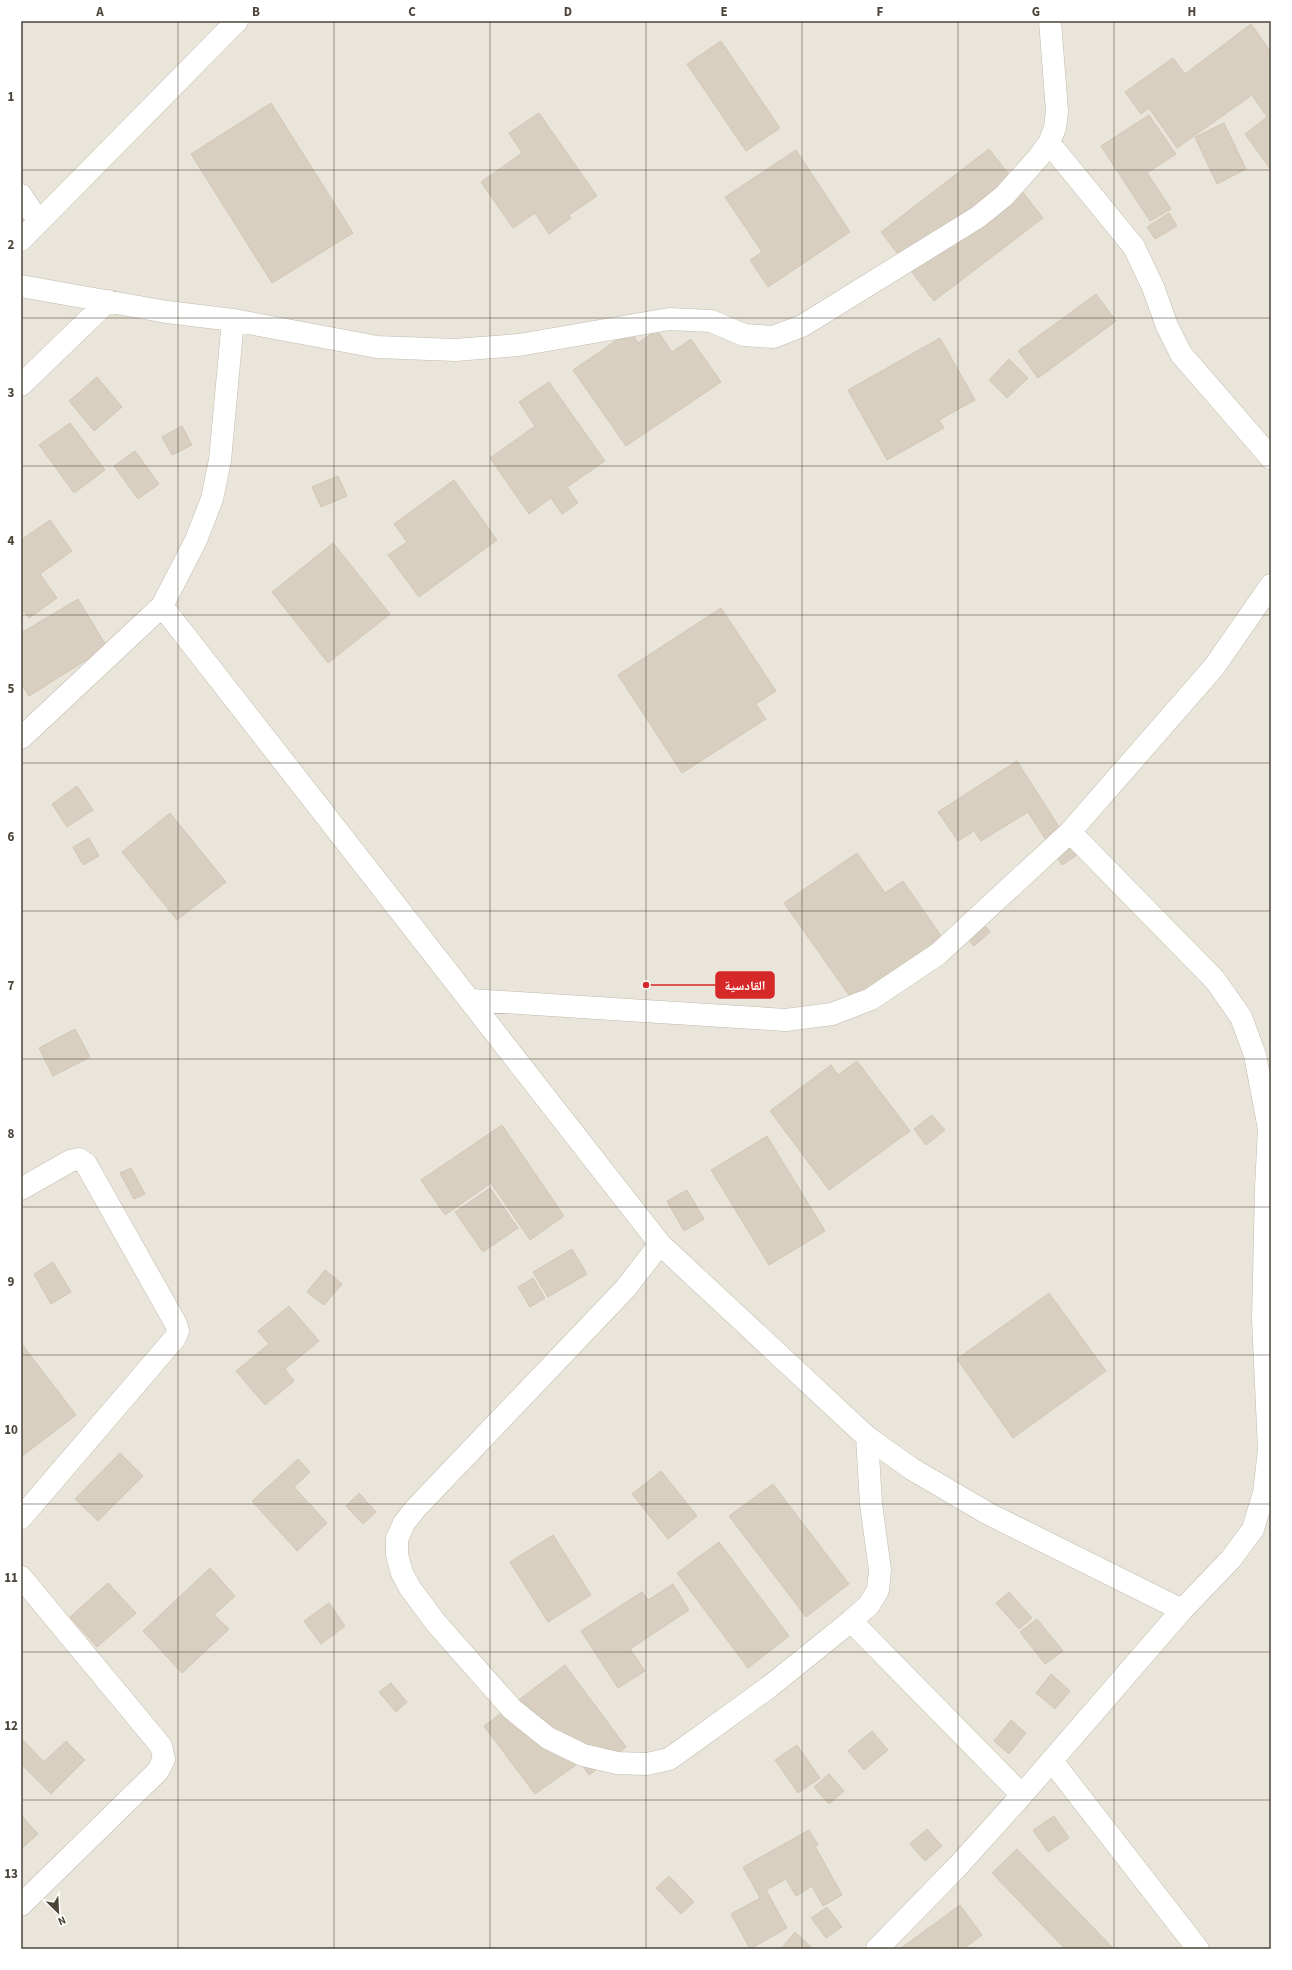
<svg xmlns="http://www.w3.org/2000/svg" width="1292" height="1970" font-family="'Source Sans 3','Noto Naskh Arabic',sans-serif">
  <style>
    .residential { fill: #eae5da }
    .building { fill: #d8cfc1; stroke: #d3c6b4 }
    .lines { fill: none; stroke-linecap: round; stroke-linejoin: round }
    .minor-casing { stroke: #c2bbae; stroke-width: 23 }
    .minor { stroke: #fff; stroke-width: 22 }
    .grid { fill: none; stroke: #4b4439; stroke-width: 1; stroke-opacity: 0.55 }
    .leader { fill: none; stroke: #d62828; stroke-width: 1.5 }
    .callout-dot { fill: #d62828; stroke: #fff; stroke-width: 1.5 }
    .callout { fill: #d62828; stroke: #d62828; stroke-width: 1.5 }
    .callout-label { font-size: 13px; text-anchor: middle; font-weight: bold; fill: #fff }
    .neatline { fill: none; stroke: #4b4439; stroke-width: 1.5 }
    .grid-label { font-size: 13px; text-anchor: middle; font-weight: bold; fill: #4b4439 }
  </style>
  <rect width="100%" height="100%" fill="#f6f3ec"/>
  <path class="residential" d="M21 21H1271V1949H21Z"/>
  <path class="building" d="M1251 24 1271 52V170L1245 134 1267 117 1252 95 1177 148 1149 108 1141 114 1125 92 1173 58 1185 74Z
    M721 41 780 128 746 151 687 64Z
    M271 103 353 233 272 283 191 154Z
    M539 113 597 196 569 215 571 218 549 234 535 213 513 228 481 182 522 153 509 133Z
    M1149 115 1176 154 1147 173 1171 209 1150 221 1101 146Z
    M1224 123 1246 169 1217 184 1195 137Z
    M989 149 1043 218 934 301 881 232Z
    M796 150 850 232 768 287 750 260 762 252 725 197Z
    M1169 213 1177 226 1155 239 1147 227Z
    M1096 294 1116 321 1038 378 1018 351Z
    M657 330 672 352 691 339 721 382 626 446 573 370 630 331 638 343Z
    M940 338 975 400 939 420 944 428 887 460 848 390Z
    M1009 359 1028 378 1007 398 989 380Z
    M97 377 122 407 94 431 69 401Z
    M549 382 605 461 567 487 578 503 562 514 551 498 529 514 490 458 535 426 519 402Z
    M70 423 105 470 74 493 39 445Z
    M182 426 192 445 172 455 162 437Z
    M135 451 159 484 138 499 114 466Z
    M338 476 347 496 321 507 312 487Z
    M454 480 497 540 419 597 388 555 407 542 394 524Z
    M50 520 72 551 40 574 57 598 29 618 24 611 21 613V540Z
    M333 543 390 614 328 663 272 592Z
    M78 599 107 647 29 696 21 683V633Z
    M721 608 776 691 756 704 766 719 682 773 618 675Z
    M1017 761 1077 855 1062 865 1028 812 981 841 974 831 958 841 938 812Z
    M77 786 93 810 67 827 52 804Z
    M170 813 226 882 177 920 122 852Z
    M89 838 99 856 83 865 73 847Z
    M857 853 885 893 903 881 946 943 856 1005 784 903Z
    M977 915 990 932 974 946 960 929Z
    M75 1029 90 1057 53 1076 39 1048Z
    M857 1061 910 1131 829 1190 770 1111 831 1065 838 1075Z
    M932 1115 945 1130 926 1145 914 1129Z
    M502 1125 564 1216 530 1240 491 1183 445 1215 421 1180Z
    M767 1136 825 1231 769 1265 711 1170Z
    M131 1168 145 1194 134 1199 120 1173Z
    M490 1188 518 1228 483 1252 455 1212Z
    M687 1190 704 1219 684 1231 667 1201Z
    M572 1249 587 1274 548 1297 533 1272Z
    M53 1262 71 1292 51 1304 34 1274Z
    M325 1270 342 1284 324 1305 307 1292Z
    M533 1278 545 1298 530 1307 518 1287Z
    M1049 1293 1106 1371 1013 1438 957 1359Z
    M289 1306 319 1341 285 1369 294 1381 265 1405 236 1371 269 1344 258 1331Z
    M21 1343 76 1415 21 1457Z
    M120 1453 143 1476 98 1521 75 1499Z
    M298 1459 310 1472 294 1487 327 1523 297 1551 252 1501Z
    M661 1471 697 1516 668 1539 632 1494Z
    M773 1484 849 1584 806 1617 729 1516Z
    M359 1493 376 1512 363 1524 346 1506Z
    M553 1535 591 1595 548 1622 510 1562Z
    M719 1542 789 1636 748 1668 677 1573Z
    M210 1568 235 1596 214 1615 229 1629 182 1673 143 1631Z
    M108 1583 136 1613 97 1647 70 1617Z
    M673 1584 689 1610 630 1649 645 1671 618 1688 581 1631 642 1592 648 1600Z
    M1009 1592 1032 1618 1019 1629 996 1603Z
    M329 1603 345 1626 321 1644 304 1621Z
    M1037 1619 1063 1651 1045 1664 1020 1632Z
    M565 1665 626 1747 589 1775 580 1762 535 1794 484 1726Z
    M1051 1674 1070 1691 1055 1709 1036 1693Z
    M391 1683 407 1702 396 1712 379 1692Z
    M1011 1720 1026 1733 1009 1754 994 1741Z
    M872 1731 888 1750 864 1770 848 1751Z
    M21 1738 44 1762 66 1741 85 1760 51 1794 21 1764Z
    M797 1745 820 1778 798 1793 775 1760Z
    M829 1774 844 1791 829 1804 814 1787Z
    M21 1815 38 1834 21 1849Z
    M1054 1816 1069 1838 1048 1852 1033 1830Z
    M927 1829 942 1846 925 1861 910 1844Z
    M809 1830 818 1845 815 1846 842 1895 823 1906 812 1886 796 1896 786 1879 766 1890 787 1928 750 1949 731 1914 760 1898 743 1867Z
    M1017 1849 1114 1949H1080L1077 1946 1074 1949H1065L992 1873Z
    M669 1876 694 1902 681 1914 656 1888Z
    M960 1905 982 1935 963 1949H900Z
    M827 1907 842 1927 826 1938 811 1918Z
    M795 1932 813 1949H781Z"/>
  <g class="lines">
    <g class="minor-casing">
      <path id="minor" d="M1049 143 1134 247 1153 287 1167 326 1181 354 1271 458
        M21 195 39 222
        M21 240 237 21
        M21 286 167 312 233 320 377 347 455 350 519 345 669 319 711 321 744 335 773 337 802 326 978 217 1004 196 1038 158 1049 143 1055 128 1057 111 1050 21
        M21 385 108 301
        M162 606 660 1244 867 1437 912 1469 987 1513 1182 1610
        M21 738 162 606 196 540 212 499 220 460 233 320
        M471 1000 786 1020 832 1014 871 999 938 954 1070 832 1214 667 1271 585
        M21 1189 70 1161 79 1159 86 1164 176 1324 178 1331 175 1338 21 1518
        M660 1244 625 1289 416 1508 404 1523 397 1539V1555L402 1573 410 1588 436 1623 512 1709 548 1738 583 1755 617 1763 647 1764 669 1759 686 1747 769 1687 851 1621 869 1605 878 1590 880 1570 871 1504 867 1437
        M21 1577 161 1746 164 1759 158 1771 21 1905
        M851 1621 1022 1795
        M1052 1761 1198 1949
        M877 1949 958 1866 1022 1795 1182 1610 1231 1559 1253 1529 1264 1493 1269 1450 1263 1319 1266 1187 1269 1129 1255 1055 1241 1017 1215 980 1070 832"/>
    </g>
    <use href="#minor" class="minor"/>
  </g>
  <path class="grid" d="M178 21V1949M334 21V1949M490 21V1949M646 21V1949M802 21V1949M958 21V1949M1114 21V1949M21 170H1271M21 318H1271M21 466H1271M21 615H1271M21 763H1271M21 911H1271M21 1059H1271M21 1207H1271M21 1355H1271M21 1504H1271M21 1652H1271M21 1800H1271"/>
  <path class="leader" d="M646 985L716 985"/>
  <circle class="callout-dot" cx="646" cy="985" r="4"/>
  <rect class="callout" x="716" y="972" width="58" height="26" rx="4"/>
  <g class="callout-label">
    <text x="745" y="990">القادسية</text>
  </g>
  <rect width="1292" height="1970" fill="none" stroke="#ffffff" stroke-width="44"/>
  <g transform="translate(58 1912) rotate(156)" stroke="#ffffff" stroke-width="3" paint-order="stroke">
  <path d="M0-3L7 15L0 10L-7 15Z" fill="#4b4439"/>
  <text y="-6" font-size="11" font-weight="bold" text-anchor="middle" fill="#4b4439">N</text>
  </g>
  <rect x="22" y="22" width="1248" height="1926" class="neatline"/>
  <g class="grid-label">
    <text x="100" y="16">A</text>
    <text x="256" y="16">B</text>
    <text x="412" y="16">C</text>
    <text x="568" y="16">D</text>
    <text x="724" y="16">E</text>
    <text x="880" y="16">F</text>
    <text x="1036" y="16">G</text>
    <text x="1192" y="16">H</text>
    <text x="11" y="101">1</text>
    <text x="11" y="249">2</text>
    <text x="11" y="397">3</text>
    <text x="11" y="545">4</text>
    <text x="11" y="693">5</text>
    <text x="11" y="841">6</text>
    <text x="11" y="990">7</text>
    <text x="11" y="1138">8</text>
    <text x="11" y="1286">9</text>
    <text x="11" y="1434">10</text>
    <text x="11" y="1582">11</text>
    <text x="11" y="1730">12</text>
    <text x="11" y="1878">13</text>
  </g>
</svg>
